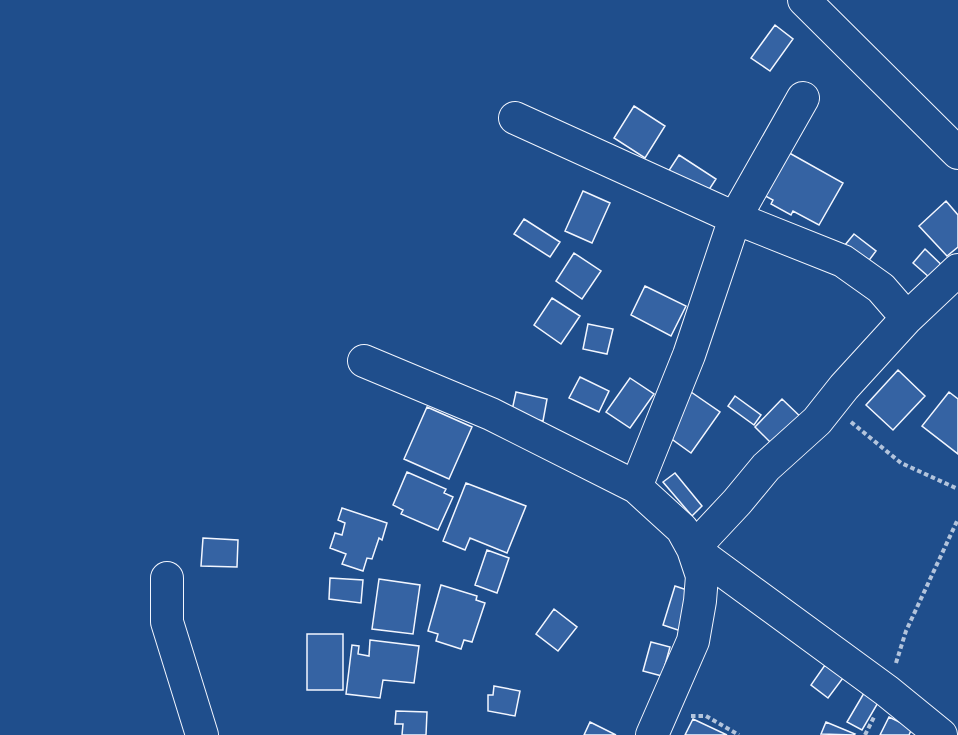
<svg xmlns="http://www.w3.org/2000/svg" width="958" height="735" font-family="'Fira Sans Condensed',sans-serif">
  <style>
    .building { fill: #3563a3; stroke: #f2f6ff; stroke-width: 1.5 }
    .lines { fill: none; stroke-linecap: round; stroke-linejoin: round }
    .minor-casing { stroke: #f2f6ff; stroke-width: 34 }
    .path { stroke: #b3c4dc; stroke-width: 4; stroke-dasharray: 4.5 3; stroke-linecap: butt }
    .minor { stroke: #1f4e8c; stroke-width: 32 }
  </style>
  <rect width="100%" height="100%" fill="#1f4e8c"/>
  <path class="building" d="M775 25 793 39 770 71 751 58Z
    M634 106 665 126 645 158 614 138Z
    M784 150 843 183 819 225 793 211 791 215 771 204 773 200 760 193Z
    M679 155 716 179 703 199 666 175Z
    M583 191 610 203 592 243 565 231Z
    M946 201 958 215V247L947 256 919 226Z
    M524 219 560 242 550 257 514 234Z
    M854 234 876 251 867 263 845 245Z
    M925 249 949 272 938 285 913 263Z
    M574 253 601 271 582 299 556 281Z
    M645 286 686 306 671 336 631 315Z
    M552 298 580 316 561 344 534 325Z
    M588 324 613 329 607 354 583 349Z
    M898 370 925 396 893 430 866 405Z
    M580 377 609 391 599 412 569 398Z
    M630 378 654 394 630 428 606 412Z
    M516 392 547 399 543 421 511 415Z
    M691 392 720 412 691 453 662 432Z
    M949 392 958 399V454L922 426Z
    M735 396 761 415 754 425 728 406Z
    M782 399 806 422 779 451 755 427Z
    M427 407 472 427 449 479 404 459Z
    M407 472 446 489 444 493 453 497 438 530 401 514 403 510 393 505Z
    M675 473 702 506 692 516 663 482Z
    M466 483 526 506 507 553 470 538 465 550 443 541Z
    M342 508 387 523 382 540 379 538 372 559 367 558 363 571 342 564 346 554 330 548 335 533 342 535 345 523 338 520Z
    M203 538 238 540 237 567 201 566Z
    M487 550 509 558 497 593 475 585Z
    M330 578 363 580 361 603 329 599Z
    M379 579 420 585 413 634 372 629Z
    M441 585 477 596 476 600 485 603 472 642 464 640 461 649 436 641 438 634 428 631Z
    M675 586 696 593 684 632 663 625Z
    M554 609 577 627 558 651 536 634Z
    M307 634H343V690H307Z
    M370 640 419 646 414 683 383 680 380 698 346 694 352 645 359 646 358 654 369 656Z
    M651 642 670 647 662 676 643 671Z
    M825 665 843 678 828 698 811 685Z
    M494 686 520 691 515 716 488 711V695H493Z
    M864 693 879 701 862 730 847 722Z
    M396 711 427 712 426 735H402L403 724H395Z
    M889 717 912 728 909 735H880Z
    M693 719 727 735H685Z
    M590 722 616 735H584Z
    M826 722 855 734 854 735 821 734Z"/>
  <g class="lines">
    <g class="minor-casing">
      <path id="minor" d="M804 0 958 153
        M515 118 735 218 843 261 881 288 907 318
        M364 361 491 414 636 487 682 529 693 549 702 576 700 601 693 641 652 735
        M636 487 689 355 735 218 803 98
        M167 578V622L202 735
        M941 735 887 691 693 549 737 502 766 467 817 421 844 387 907 318 958 270"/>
    </g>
    <path class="path" d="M851 422 901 463 958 489
      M896 663 906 631 958 519
      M691 716H706L739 735
      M865 735 874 717"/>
    <use href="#minor" class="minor"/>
  </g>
</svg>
